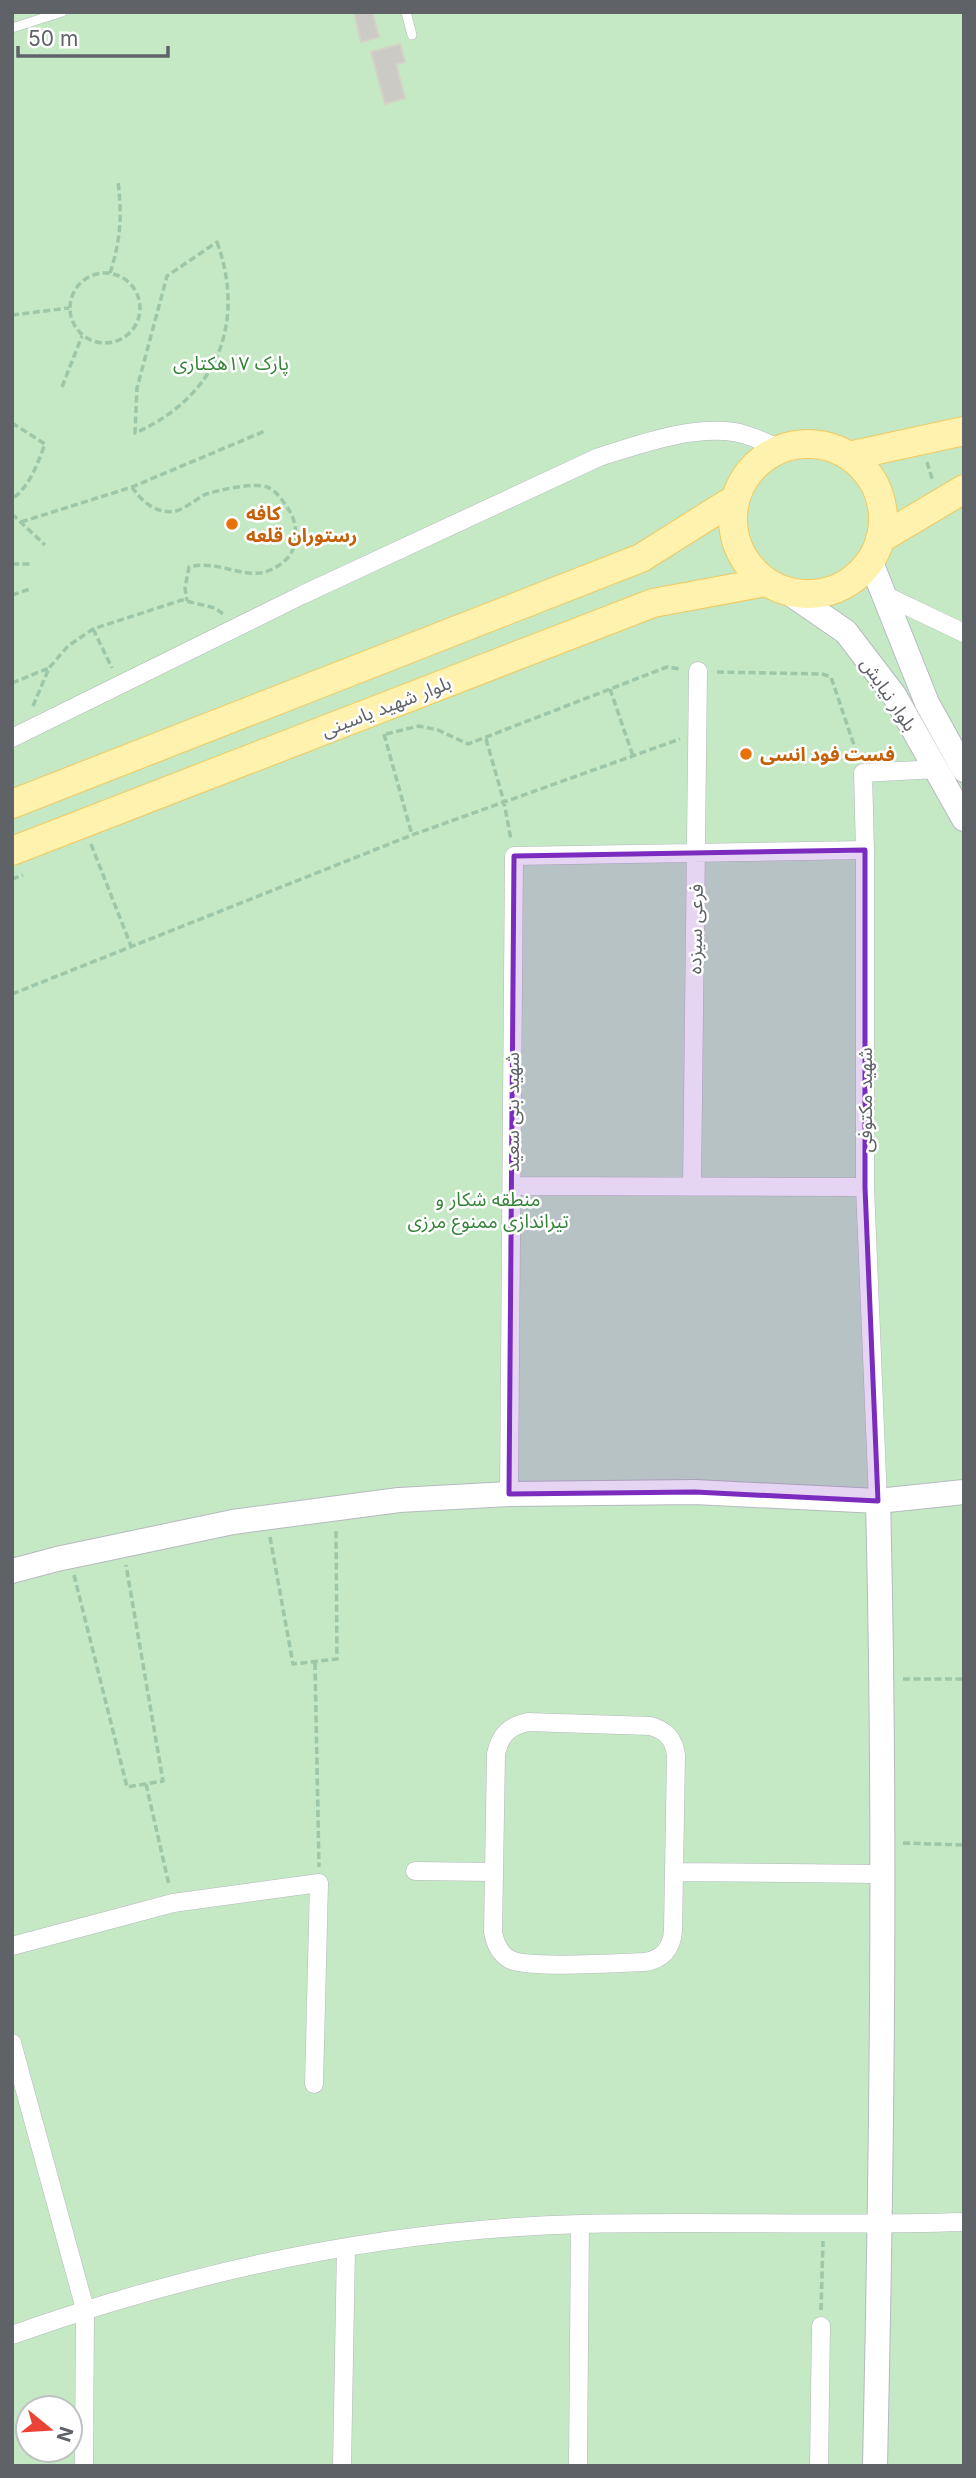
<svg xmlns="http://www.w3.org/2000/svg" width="976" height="2478" font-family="Inter,'Noto Sans Arabic',sans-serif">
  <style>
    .green { fill: #c5e8c5; fill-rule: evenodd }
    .building { fill: #cccac5; stroke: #d6d1c6; stroke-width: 2 }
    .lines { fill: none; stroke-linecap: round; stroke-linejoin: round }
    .lane-casing { stroke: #b5b8bc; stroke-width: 10 }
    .street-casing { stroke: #b5b8bc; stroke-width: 19 }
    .secondary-casing { stroke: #b6babf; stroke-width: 26 }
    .primary-casing { stroke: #f2c960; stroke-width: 30 }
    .path { stroke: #9cc7a9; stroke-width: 3.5; stroke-dasharray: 7 3.5; stroke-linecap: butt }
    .lane { stroke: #fff; stroke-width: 9 }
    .street { stroke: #fff; stroke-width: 18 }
    .secondary { stroke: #fff; stroke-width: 24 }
    .primary { stroke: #fff2af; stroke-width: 28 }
    .marked { fill: #7b2cbf; fill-opacity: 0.2; stroke: #7b2cbf; stroke-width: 5; stroke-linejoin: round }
    .food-dot { fill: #e8710a; stroke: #fff; stroke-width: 2.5 }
    .labels { text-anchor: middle; stroke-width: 5; stroke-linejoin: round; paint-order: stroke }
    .park-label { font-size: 19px; fill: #348238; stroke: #fff }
    .food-label { font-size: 19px; font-weight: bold; fill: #c56008; stroke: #fff; text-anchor: start }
    .street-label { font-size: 19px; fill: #5f6368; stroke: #fff }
  </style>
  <rect width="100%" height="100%" fill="#f1efe8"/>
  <path class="green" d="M12 12H964V2466H12ZM28 2408H70V2450H28Z"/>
  <path class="building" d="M354 12H372L379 37 361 42Z
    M400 44 405 62 396 64 405 98 385 104 371 52Z"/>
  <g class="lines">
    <g class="lane-casing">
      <path id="lane" d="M406 12 412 35
        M12 28 62 12"/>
    </g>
    <g class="street-casing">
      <path id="street" d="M884 595 964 633
        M12 738 302 595 599 457C641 444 689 426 734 432 749 434 766 443 781 449
        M512 1186 865 1187
        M692 1187 698 671
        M509 1494 514 856 865 850
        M878 1501 865 1187V850L863 773 937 769
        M528 1722 650 1726C666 1730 674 1739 676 1755L673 1930C672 1949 662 1960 644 1962 619 1963 526 1969 509 1959 499 1953 495 1943 493 1932L496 1754C500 1735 509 1726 528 1722Z
        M415 1871 494 1872
        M674 1872 882 1874
        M12 1946 173 1903 319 1883 314 2084
        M12 2043 85 2309 84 2466
        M12 2335C195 2270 388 2229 582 2224 709 2221 837 2226 964 2222
        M342 2466 346 2248
        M578 2466 580 2224
        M819 2466 821 2326"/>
    </g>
    <g class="secondary-casing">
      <path id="secondary" d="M870 560 927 703 964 770
        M788 592 846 632 894 695 964 819
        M12 1571 57 1559 233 1522 399 1500 509 1494 695 1492 878 1501 964 1492
        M875 2466C882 2144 886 1823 878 1501"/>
    </g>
    <g class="primary-casing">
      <path id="primary" d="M733 519a75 75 0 1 1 150 0a75 75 0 1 1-150 0Z
        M849 456 964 431
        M880 539 964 489
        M12 804 641 558 735 499
        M12 851 653 603 766 582"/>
    </g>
    <path class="path" d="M217 242C247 325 215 398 135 433L137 388 167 276Z
      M70 308a35 35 0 1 1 70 0a35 35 0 1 1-70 0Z
      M110 273C121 239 122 216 118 181
      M12 315 69 308
      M62 387 82 336
      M12 423 45 444C37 465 30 486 12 499
      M927 462 933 482
      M132 487C141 501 157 515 176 511 186 508 195 500 204 495 217 490 255 482 267 487 275 490 282 499 286 506 295 517 298 531 294 546 291 558 280 566 268 571 245 580 216 559 189 567L185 588 187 601
      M12 514 45 545
      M21 522 132 487 265 431
      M12 564H33
      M12 595 30 589
      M93 629 112 668
      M717 672 822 674 831 677 858 757
      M12 683 49 668
      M610 689 633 756
      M33 706 49 668 68 646 93 629 182 600 215 608 223 614
      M384 734 412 835 680 739
      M386 734 419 726 438 730 468 744 667 667 681 669
      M486 739 504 802 511 840
      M91 844 131 946
      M12 879 23 875
      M12 994 412 835
      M270 1537 293 1664 337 1659 336 1528
      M74 1575 127 1787 163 1781 126 1565
      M315 1663 319 1867
      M903 1679H964
      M146 1784 169 1885
      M903 1843 964 1845
      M821 2310 823 2241"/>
    <use href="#lane" class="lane"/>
    <use href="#street" class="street"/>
    <use href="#secondary" class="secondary"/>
    <use href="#primary" class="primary"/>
  </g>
  <path class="marked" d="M865 850V1187L878 1501 695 1492 509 1494 514 856Z"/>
  <g class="food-dot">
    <circle cx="232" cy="524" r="7"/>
    <circle cx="746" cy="754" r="7"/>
  </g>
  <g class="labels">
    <g class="park-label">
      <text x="231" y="370">پارک ۱۷هکتاری</text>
      <text x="488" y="1206">منطقه شکار و<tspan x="488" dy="22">تیراندازی ممنوع مرزی</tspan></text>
    </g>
    <g class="food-label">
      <text x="246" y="520">کافه<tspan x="246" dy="22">رستوران قلعه</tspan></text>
      <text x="760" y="761">فست فود انسی</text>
    </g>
    <g class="street-label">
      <text transform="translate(889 694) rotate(56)" y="7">بلوار نیایش</text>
      <text transform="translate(386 706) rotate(-21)" y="7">بلوار شهید یاسینی</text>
      <text transform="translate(695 929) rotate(-89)" y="7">فرعی سیزده</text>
      <text transform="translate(865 1100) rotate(-90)" y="7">شهید مکتوفی</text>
      <text transform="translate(512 1112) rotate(-90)" y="7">شهید بنی سعید</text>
    </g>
  </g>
  <rect width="976" height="2478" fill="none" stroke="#5f6368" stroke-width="28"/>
  <g transform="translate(49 2429) rotate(108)"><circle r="33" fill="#ffffff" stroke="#bfc1c3" stroke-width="2"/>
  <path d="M0-5L12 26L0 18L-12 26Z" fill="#ea4335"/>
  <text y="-10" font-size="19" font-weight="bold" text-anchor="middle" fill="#5f6368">N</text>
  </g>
  <path d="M18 46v10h150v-10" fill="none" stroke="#5f6368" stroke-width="3.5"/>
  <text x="28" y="46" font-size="21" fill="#5f6368" stroke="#ffffff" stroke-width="5" paint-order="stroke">50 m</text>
</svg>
